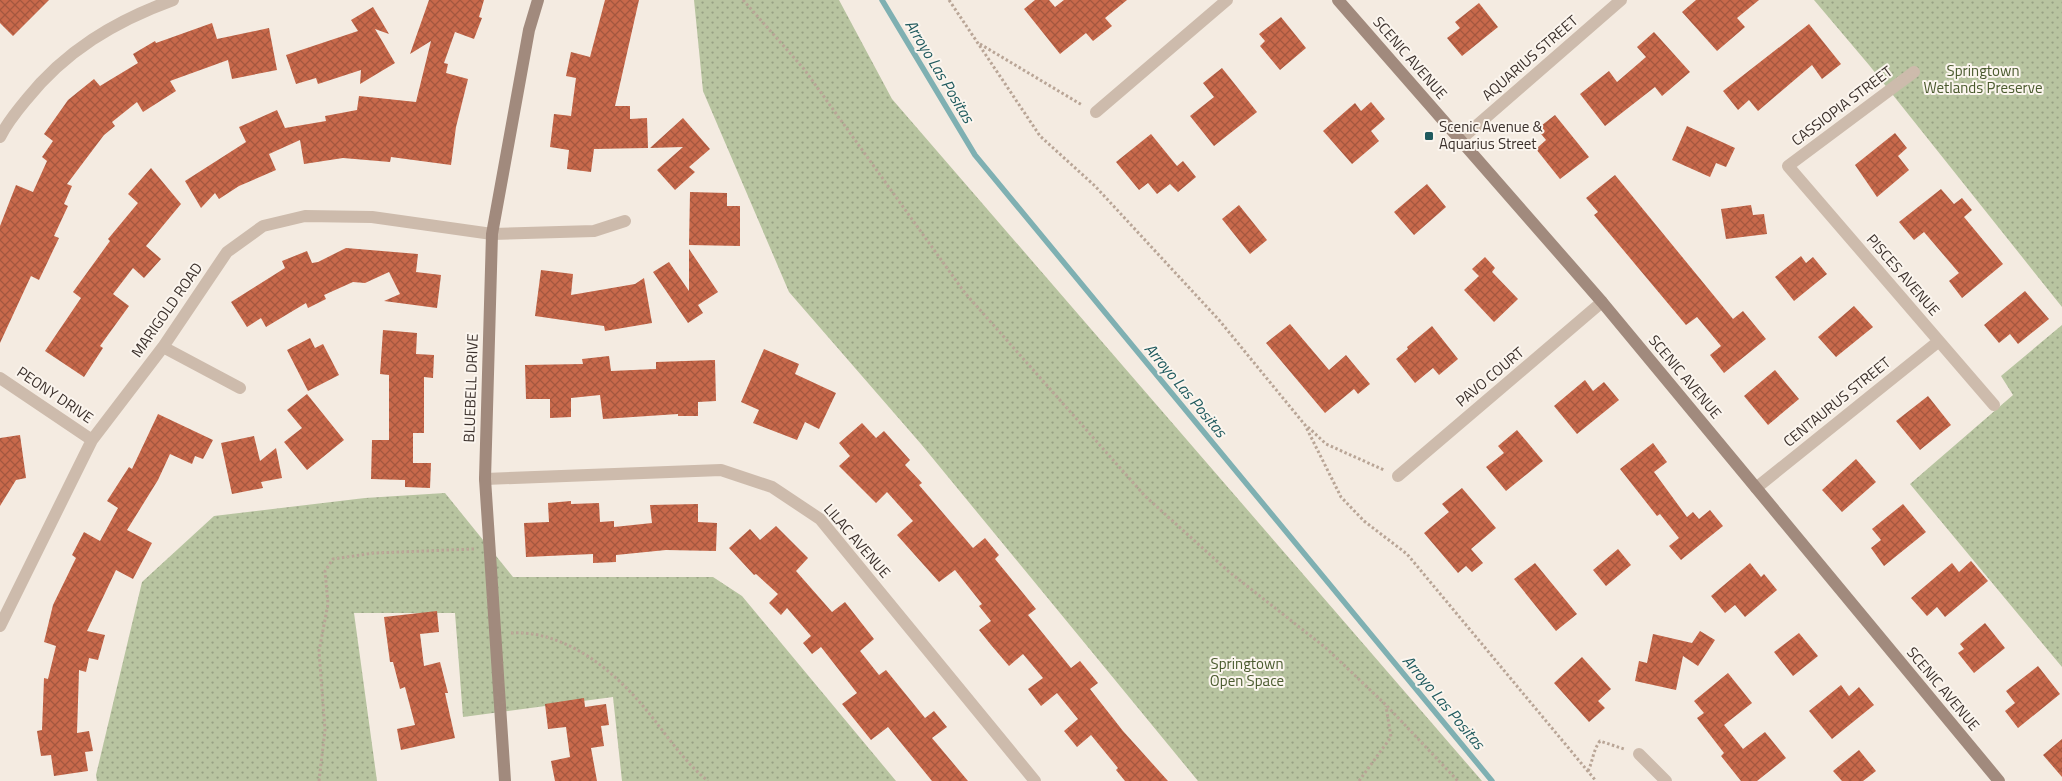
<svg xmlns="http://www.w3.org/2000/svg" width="2062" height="781" font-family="'Titillium Web',sans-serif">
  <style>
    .park { fill: url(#park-dots) }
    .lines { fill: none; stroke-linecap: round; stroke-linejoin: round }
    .stream { stroke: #7fb0b2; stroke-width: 5.5 }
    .building { fill: url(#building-cross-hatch) }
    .path { stroke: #b9a596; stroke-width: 3; stroke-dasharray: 2.5 2.5; stroke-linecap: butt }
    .street { stroke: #cdbbac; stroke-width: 12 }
    .secondary { stroke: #a18a7d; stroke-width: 12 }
    .poi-dot { fill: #1f5a5e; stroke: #fbf5ee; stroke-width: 2 }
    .labels { text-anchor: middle; stroke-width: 4; stroke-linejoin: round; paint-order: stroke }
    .street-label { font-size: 15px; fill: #3b302b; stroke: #fbf5ee }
    .park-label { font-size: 15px; fill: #4a5a2e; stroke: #fbf5ee }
    .poi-label { font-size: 15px; fill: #3b302b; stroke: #fbf5ee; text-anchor: start }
    .water-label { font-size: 16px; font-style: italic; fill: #1f5a5e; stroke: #fbf5ee }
  </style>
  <defs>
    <pattern id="park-dots" width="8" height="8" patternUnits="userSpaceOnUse" patternTransform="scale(1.25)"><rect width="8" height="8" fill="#b8c4a0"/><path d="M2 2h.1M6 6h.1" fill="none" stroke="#97a083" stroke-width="1.8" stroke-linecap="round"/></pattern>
    <pattern id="building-cross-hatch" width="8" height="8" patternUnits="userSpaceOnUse" patternTransform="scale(1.25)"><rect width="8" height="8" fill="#c8694b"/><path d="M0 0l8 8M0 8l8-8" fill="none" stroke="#a4573f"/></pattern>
  </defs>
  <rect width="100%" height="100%" fill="#f4ebe1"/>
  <path class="park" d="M694 0H839L892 99 1482 781H1198L921 444 789 292 703 91Z
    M1814 0H2062V307L1869 65Z
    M2062 325V667L1910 484 2013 395 2001 376Z
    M445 493 513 577H713L742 596 896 781H622L613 697 463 717 455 613H354L377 781H97L96 775 142 582 214 516 365 498Z"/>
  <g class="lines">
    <path class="stream" d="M882 0 975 155 1492 781"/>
  </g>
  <path class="building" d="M0 0H49L13 36 0 23Z
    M429 0H484L479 17 482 18 474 39 455 32 444 63 448 64 446 73 468 79 456 127 451 165 391 157 390 162 343 158 304 164 300 140 269 154 276 170 239 186 219 199 215 193 201 208 185 181 246 142 239 127 277 110 285 128 326 121 325 116 357 110 359 96 416 102 431 41 410 54Z
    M605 0H639L615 106H630V119L647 118 648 148 594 149 591 172 567 169 569 150 550 147 554 114 571 116 576 78 566 76 571 52 590 57Z
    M1035 0H1049L1055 7 1064 0H1127L1105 18 1112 26 1093 41 1086 33 1060 54 1024 9Z
    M1696 0H1759L1737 18 1745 27 1717 51 1682 12Z
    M1479 3 1498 27 1462 56 1447 38 1460 28 1455 22Z
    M373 7 389 34 375 29 395 63 360 84 361 70 318 84 316 78 296 84 286 55 358 31 351 20Z
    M1281 17 1306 48 1280 70 1260 46 1265 41 1259 34Z
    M212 23 217 39 269 28 277 70 232 79 228 60 170 81 176 91 143 112 137 102 112 122 115 126 104 135 67 184 72 186 64 204 68 206 54 236 59 238 39 280 31 276 0 343V226L16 185 33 192 47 161 42 157 53 141 44 134 68 100 94 79 100 86 138 63 133 54 155 41 156 43Z
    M1809 24 1841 64 1822 79 1812 65 1758 111 1749 100 1738 110 1723 91Z
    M1654 32 1690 72 1662 96 1655 87 1605 126 1580 94 1609 71 1617 82 1646 57 1637 47Z
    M1222 68 1257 112 1214 146 1190 116 1214 97 1203 83Z
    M1371 102 1385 119 1371 131 1379 141 1352 164 1323 131 1355 103 1361 111Z
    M1555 115 1589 157 1560 179 1536 149 1546 140 1537 129Z
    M683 118 710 149 689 167 695 172 675 190 657 170 683 147 650 148Z
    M1687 126 1735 148 1726 167 1716 163 1710 177 1672 160Z
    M1895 133 1907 148 1898 156 1909 170 1877 197 1855 165Z
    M1151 134 1177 166 1183 161 1196 177 1178 192 1170 184 1157 194 1148 183 1139 190 1116 162Z
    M151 168 181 204 146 246 161 259 144 278 133 268 113 294 129 306 100 346 103 348 84 377 45 351 81 298 73 292 110 241 108 239 138 203 128 194Z
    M1615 175 1733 319 1743 311 1766 339 1724 373 1710 355 1721 346 1697 317 1686 325 1594 215 1598 212 1586 198Z
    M1427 184 1446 207 1414 235 1394 212Z
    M1941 189 1954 204 1962 198 1972 210 1964 217 2003 264 1962 298 1949 281 1959 273 1924 232 1914 240 1899 222Z
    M690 192 727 193V206H740V246L689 245Z
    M1239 205 1267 240 1250 254 1222 219Z
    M1751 205 1753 215 1764 214 1767 234 1726 239 1721 209Z
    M346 248 418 254 416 272 441 275 437 308 384 301 400 294 389 272 365 283 353 282 324 295 326 299 308 308 306 303 266 327 261 318 247 327 231 302 285 268 282 261 307 251 312 263 318 262Z
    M689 249 718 292 698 305 703 313 688 323 653 272 669 262 689 291Z
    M1801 256 1806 263 1813 257 1827 274 1794 301 1775 277Z
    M1485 257 1495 268 1492 272 1518 299 1494 322 1464 290 1479 276 1472 269Z
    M541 270 573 274 571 295 635 284 644 278 652 323 605 331 604 326 535 316Z
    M2025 291 2049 319 2018 344 2010 334 1999 343 1984 325Z
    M1854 306 1873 327 1836 357 1818 337Z
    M1290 324 1329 370 1346 355 1370 384 1358 394 1354 389 1325 413 1266 343Z
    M1432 326 1458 359 1439 375 1433 368 1415 383 1396 359 1408 349 1407 347Z
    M383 330 417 333 416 354 434 355 433 378 424 377V433H413V463H431L430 488 405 487V480L371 479 372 440H389V375L380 374Z
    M310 338 315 348 323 344 339 375 308 391 287 350Z
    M764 349 799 364 795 374 836 393 819 429 805 422 797 440 753 423 759 410 741 402Z
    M609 356 611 371 656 369V362L715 360 716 401 698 402V416H678V414L603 419 600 395 571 398V417L550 418V399H526L525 365 583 364 582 359Z
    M1775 370 1799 399 1768 425 1744 396Z
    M1585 380 1593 391 1604 382 1619 400 1577 434 1554 406Z
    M307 394 344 440 307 470 284 442 302 428 287 410Z
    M1928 396 1951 425 1920 450 1896 421Z
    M158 414 213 440 203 459 195 456 192 464 170 454 158 480 127 530 152 543 133 579 116 570 87 631 105 635 98 660 89 658 86 672 79 670 77 733 89 731 93 751 85 752 88 771 54 776 51 755 41 756 37 731 42 730 44 678 48 679 56 646 44 642 53 605 76 558 72 555 84 532 100 541 118 508 107 501 129 467 132 469Z
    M862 423 876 438 884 431 910 460 905 465 922 483 919 485 973 548 985 538 999 555 995 559 1036 609 1028 615 1071 668 1080 661 1098 683 1090 689 1123 731 1168 781H1125L1116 770 1118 768 1091 735 1077 747 1064 731 1078 719 1057 693 1041 706 1028 689 1043 678 1023 654 1009 666 991 645 979 630 991 621 979 606 982 604 955 570 939 582 897 535 913 521 887 492 876 503 839 466 850 456 839 443Z
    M1517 430 1543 461 1506 491 1486 467 1504 453 1498 446Z
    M20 435 26 478 16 480 0 506V438Z
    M254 436 260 461 276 448 282 478 261 482 263 488 232 494 221 443Z
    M1653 443 1667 462 1654 472 1687 517 1693 512 1699 519 1710 510 1723 526 1681 560 1669 546 1679 538 1660 514 1657 516 1620 469Z
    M1856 459 1876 482 1842 512 1822 490Z
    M1462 488 1496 528 1471 549 1483 563 1472 572 1466 566 1458 573 1424 533 1449 512 1442 504Z
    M571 501V504L599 503 600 522 614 521V527L652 523 650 505 698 504V522L717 523 716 551 666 550 616 555V562L593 563V554L526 557 524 523 549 522 548 503Z
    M1903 504 1926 532 1884 566 1871 548 1881 540 1872 529Z
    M776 526 808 558 796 571 832 612 845 602 874 639 860 651 879 675 886 670 925 718 934 711 947 727 932 738 968 781H932L888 727 871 740 842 704 857 693 821 647 812 654 803 643 811 636 787 608 781 615 769 603 778 594 756 574 754 575 729 548 750 529 760 540Z
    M1618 549 1631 565 1606 586 1593 570Z
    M1971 561 1988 581 1945 617 1937 607 1927 616 1911 598 1952 563 1959 572Z
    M1535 563 1577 614 1556 631 1514 579Z
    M1750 563 1761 577 1764 574 1777 590 1745 617 1735 605 1725 613 1711 596Z
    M437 611 439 632 420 634 424 666 440 662 448 693H445L455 738 401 750 397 729 415 725 405 687 400 689 393 662H390L384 617Z
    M1985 623 2005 648 1974 673 1958 653 1964 649 1960 644Z
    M1700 631 1715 640 1698 666 1683 656 1676 690 1635 681 1639 661 1647 663 1653 634 1692 643Z
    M1799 633 1818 656 1793 676 1774 652Z
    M1582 657 1611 689 1598 701 1605 708 1589 722 1554 683Z
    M2038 666 2060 694 2018 728 2005 711 2015 703 2006 691Z
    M1728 673 1752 703 1724 725 1743 749 1765 732 1786 758 1757 781H1741L1721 756 1724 753 1697 718 1704 713 1694 701Z
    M1841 685 1849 696 1859 687 1874 705 1832 739 1809 711Z
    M584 698 585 707 606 704 609 725 601 726 604 746 591 748 597 781H555L551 761 570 757 566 727 548 729 545 704Z
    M2062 739V777L2043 755Z
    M1859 750 1876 771 1863 781H1842L1833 771Z"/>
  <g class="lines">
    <path class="path" d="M743 0 804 69 965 293 1145 496 1228 571 1326 648 1386 705 1458 781
      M949 0 1040 136 1095 186 1219 320 1305 425 1341 497 1364 521 1407 554 1596 781
      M980 44 1082 105
      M1308 427 1326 444 1384 470
      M511 633C563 630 611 668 643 706 665 732 682 760 708 781
      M1588 771C1593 761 1593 750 1600 741L1624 749
      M319 781 325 730 319 651 328 604 325 571 333 559 374 553 474 549
      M1359 781 1391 737 1386 706"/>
    <path class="street" d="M1914 72 1788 166 1994 405
      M1096 112 1227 0
      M0 137C7 123 16 112 26 100 65 51 115 21 173 0
      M1460 140 1621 0
      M163 347 240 388
      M0 378 92 440
      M1398 476 1602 302
      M485 479 721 470 772 487 820 519 1035 781
      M1756 488 1939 341
      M0 626 92 440 163 347 227 252 263 226 305 216 372 217 492 234 594 231 625 221
      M1639 754 1666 781"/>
    <path class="secondary" d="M1338 0 1602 302 1999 781
      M505 781 485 479 492 234 529 30 538 0"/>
  </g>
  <rect class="poi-dot" x="1424" y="131" width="10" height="10" rx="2.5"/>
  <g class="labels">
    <g class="street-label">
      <text transform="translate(1410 58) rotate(49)" y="5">SCENIC AVENUE</text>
      <text transform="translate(1530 58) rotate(-41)" y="5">AQUARIUS STREET</text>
      <text transform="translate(1842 106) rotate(-37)" y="5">CASSIOPIA STREET</text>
      <text transform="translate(1903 275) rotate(49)" y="5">PISCES AVENUE</text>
      <text transform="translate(167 310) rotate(-55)" y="5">MARIGOLD ROAD</text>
      <text transform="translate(1490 377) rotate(-40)" y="5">PAVO COURT</text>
      <text transform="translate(1685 377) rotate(50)" y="5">SCENIC AVENUE</text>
      <text transform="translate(471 388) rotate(-88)" y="5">BLUEBELL DRIVE</text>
      <text transform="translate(55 395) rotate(34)" y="5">PEONY DRIVE</text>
      <text transform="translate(1837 402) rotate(-39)" y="5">CENTAURUS STREET</text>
      <text transform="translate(857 541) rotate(49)" y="5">LILAC AVENUE</text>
      <text transform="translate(1943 689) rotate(50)" y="5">SCENIC AVENUE</text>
    </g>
    <g class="park-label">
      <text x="1983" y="76">Springtown<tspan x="1983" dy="17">Wetlands Preserve</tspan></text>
      <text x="1247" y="669">Springtown<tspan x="1247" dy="17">Open Space</tspan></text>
    </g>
    <g class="poi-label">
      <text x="1439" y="132">Scenic Avenue &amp;<tspan x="1439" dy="17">Aquarius Street</tspan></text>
    </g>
    <g class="water-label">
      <text transform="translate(940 71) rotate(59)" y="6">Arroyo Las Positas</text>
      <text transform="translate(1186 390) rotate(50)" y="6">Arroyo Las Positas</text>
      <text transform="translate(1444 702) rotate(50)" y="6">Arroyo Las Positas</text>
    </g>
  </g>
</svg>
